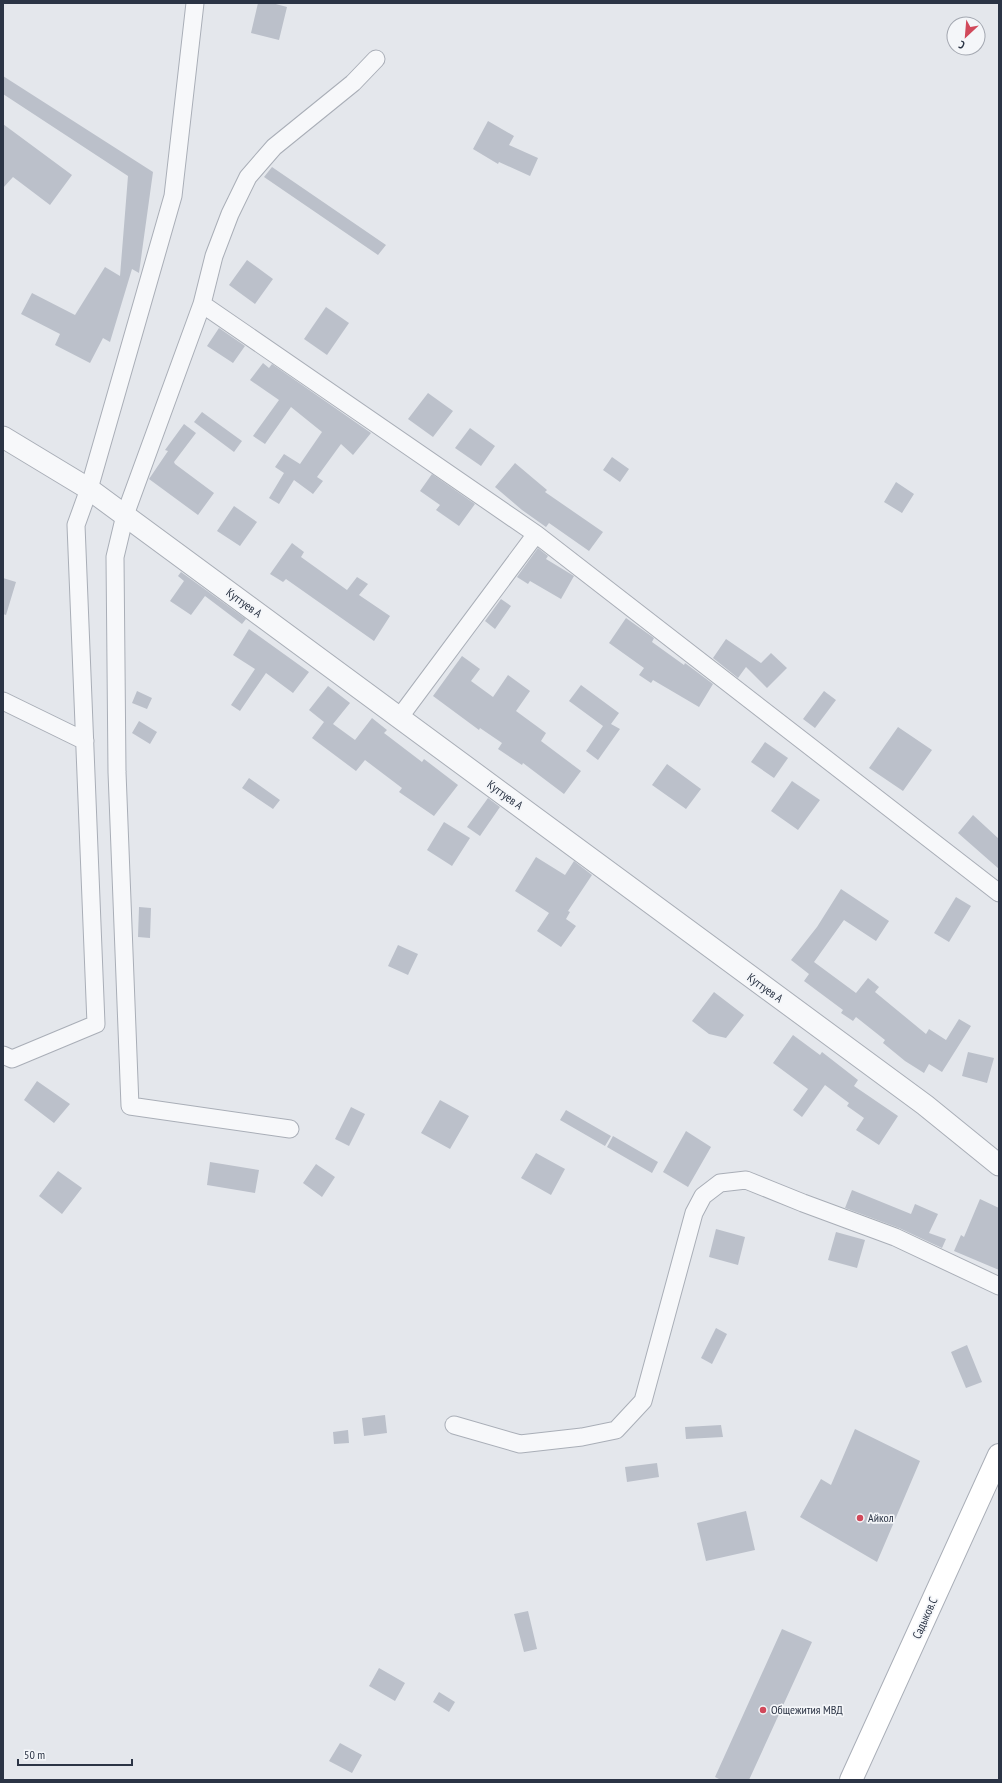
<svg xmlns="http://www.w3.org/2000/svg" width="1002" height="1783" font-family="'PT Sans Narrow',sans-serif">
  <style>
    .building { fill: #bbc0ca }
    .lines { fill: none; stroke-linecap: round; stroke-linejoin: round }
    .minor-casing { stroke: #a9aeb7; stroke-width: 19 }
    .tertiary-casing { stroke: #a9aeb7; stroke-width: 23 }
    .secondary-casing { stroke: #a9aeb7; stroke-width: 24 }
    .minor { stroke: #f7f8fa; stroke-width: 17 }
    .tertiary { stroke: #f7f8fa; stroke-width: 21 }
    .secondary { stroke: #fff; stroke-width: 22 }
    .poi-dot { fill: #d1495b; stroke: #f4f6f9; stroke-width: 1.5 }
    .labels { text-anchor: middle; stroke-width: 3.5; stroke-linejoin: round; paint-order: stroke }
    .street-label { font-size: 12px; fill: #2b3445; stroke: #f4f6f9 }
    .poi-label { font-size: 12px; fill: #2b3445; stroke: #f4f6f9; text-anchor: start }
  </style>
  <rect width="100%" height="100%" fill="#e4e7ec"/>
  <path class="building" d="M258 3H272L287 7 279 40 251 33Z
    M3 76 153 172 139 273 132 269 110 342 103 338 90 363 55 345 60 334 21 314 32 293 75 315 105 267 120 276 128 176 3 94Z
    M488 121 514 136 509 145 538 158 530 176 499 162 498 164 473 149Z
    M3 124 72 175 50 205 13 177 3 188Z
    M272 167 386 245 378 255 264 177Z
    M247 260 273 279 255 304 229 285Z
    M326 307 349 323 327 355 304 339Z
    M219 328 245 346 233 363 207 346Z
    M263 363 269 368 272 364 371 433 353 455 341 444 317 477 323 481 313 494 294 480 279 504 269 498 284 473 275 467 284 454 300 464 322 432 291 407 265 444 253 436 279 400 250 380Z
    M428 393 453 411 433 437 408 419Z
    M202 412 242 441 234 452 194 422Z
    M184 424 196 433 174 462 175 464 214 493 198 515 149 479 168 451 165 450Z
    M470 428 495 446 481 466 455 448Z
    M612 457 629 469 620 482 603 470Z
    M515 463 547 490 545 492 603 532 589 551 549 523 546 527 522 510 495 487Z
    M432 474 475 504 459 526 436 510 440 505 420 491Z
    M896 482 914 494 902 513 884 502Z
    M234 506 257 522 240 546 217 531Z
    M292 543 304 552 301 557 347 590 357 577 368 584 359 595 390 616 374 641 286 579 283 582 270 574Z
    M538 548 548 556 546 559 574 576 561 599 530 581 528 584 517 577Z
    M181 572 246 619 242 624 205 596 191 615 170 601 184 581 178 576Z
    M3 578 16 582 6 615 3 614Z
    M501 599 511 606 495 629 485 621Z
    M626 618 654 638 652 642 684 665 685 663 713 684 699 707 653 680 651 683 639 675 644 668 609 643Z
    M249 629 309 672 293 693 266 673 240 711 231 705 255 669 233 655Z
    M726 639 761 663 771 653 787 668 767 688 746 667 738 678 713 658Z
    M462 656 480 669 471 681 493 697 508 675 530 691 516 711 546 733 541 741 581 771 564 794 523 763 522 765 498 749 502 743 480 728 479 730 433 696Z
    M581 685 619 713 611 724 620 729 598 760 586 751 603 726 569 701Z
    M328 686 350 703 333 724 355 740 372 718 387 730 384 733 422 762 424 759 458 785 434 816 399 792 402 788 365 760 356 771 312 738 324 722 309 710Z
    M137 691 152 698 147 709 132 703Z
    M824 691 836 700 815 728 803 719Z
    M139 721 157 732 150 744 132 733Z
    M898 727 932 750 903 791 869 768Z
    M765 742 788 758 774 778 751 762Z
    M667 764 701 789 686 809 652 785Z
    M249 778 280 800 273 809 242 788Z
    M792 781 820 800 798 830 771 811Z
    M488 798 500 807 480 836 467 827Z
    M973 815 999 839V869L958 833Z
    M444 822 470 838 452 866 427 850Z
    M536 857 565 875 574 861 592 875 568 911 570 912 566 919 576 926 561 947 537 931 549 913 515 891Z
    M841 889 889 921 876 941 844 920 814 962 856 993 868 978 879 987 875 992 926 1034 929 1029 946 1040 959 1019 971 1026 942 1072 929 1064 924 1073 905 1061 883 1043 885 1040 856 1017 853 1021 841 1013 843 1010 804 981 809 974 791 960 817 927Z
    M956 897 971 906 949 942 934 933Z
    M139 907 151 908 150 938 138 937Z
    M398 945 418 954 408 975 388 966Z
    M714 992 744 1015 726 1038 709 1034 692 1021Z
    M793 1035 820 1055 822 1052 858 1080 854 1086 898 1116 879 1145 856 1130 864 1118 847 1106 849 1103 825 1085 802 1117 793 1110 808 1089 773 1063Z
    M968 1052 994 1058 987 1083 962 1076Z
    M37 1081 70 1104 54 1123 24 1100Z
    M440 1100 469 1116 450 1149 421 1133Z
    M351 1107 365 1114 349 1146 335 1139Z
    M566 1110 611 1136 605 1146 560 1120Z
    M686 1131 711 1147 688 1187 663 1172Z
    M613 1136 658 1162 652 1173 607 1147Z
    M536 1153 565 1169 551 1195 521 1178Z
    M210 1162 259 1170 255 1193 207 1185Z
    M316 1164 335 1177 322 1197 303 1183Z
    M58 1171 82 1188 62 1214 39 1196Z
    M852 1190 911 1214 915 1204 938 1214 929 1233 946 1239 942 1248 899 1228 845 1208Z
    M980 1199 999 1208V1270L954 1251 961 1235 964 1237Z
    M716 1229 745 1237 738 1265 709 1257Z
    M836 1232 865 1240 857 1268 828 1260Z
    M716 1328 727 1334 712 1364 701 1358Z
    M967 1345 982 1382 966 1388 951 1352Z
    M385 1415 387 1433 364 1436 362 1418Z
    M721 1425 723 1437 686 1439 685 1427Z
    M855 1429 920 1461 877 1562 800 1517 821 1479 831 1485Z
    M348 1430 349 1443 334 1444 333 1432Z
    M657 1463 659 1477 627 1482 625 1467Z
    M746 1511 755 1550 706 1561 697 1523Z
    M528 1611 537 1649 524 1652 514 1614Z
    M782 1629 812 1642 749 1780H721L715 1777Z
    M379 1668 405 1683 395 1701 369 1686Z
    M439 1692 455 1702 449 1712 433 1702Z
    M340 1743 362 1755 352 1773 329 1761Z"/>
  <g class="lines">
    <g class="minor-casing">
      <path id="minor" d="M202 304 536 534 399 718
        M536 534 999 893
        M3 701 85 741
        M3 1055 12 1059 96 1024 76 525 89 489 173 196 195 3
        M290 1129 130 1106 117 772 115 557 125 515 202 304 214 256 230 214 248 177 274 147 353 83 376 59
        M454 1425 520 1444 582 1437 616 1430 643 1401 694 1213 703 1196 720 1183 746 1180 803 1203 895 1237 999 1286"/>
    </g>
    <g class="tertiary-casing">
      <path id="tertiary" d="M3 437 89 489 925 1105 999 1165"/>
    </g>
    <g class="secondary-casing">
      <path id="secondary" d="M851 1780 999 1455"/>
    </g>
    <use href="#minor" class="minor"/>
    <use href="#tertiary" class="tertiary"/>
    <use href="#secondary" class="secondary"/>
  </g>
  <g class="poi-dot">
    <circle cx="860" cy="1518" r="4"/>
    <circle cx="763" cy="1710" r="4"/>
  </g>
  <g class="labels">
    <g class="street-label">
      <text transform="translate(244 603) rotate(36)" y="4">Куттуев А</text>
      <text transform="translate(505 795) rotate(36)" y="4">Куттуев А</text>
      <text transform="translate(765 988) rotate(36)" y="4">Куттуев А</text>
      <text transform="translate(925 1618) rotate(-66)" y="4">Садыков.С</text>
    </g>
    <g class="poi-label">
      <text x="868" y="1522">Айкол</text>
      <text x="771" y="1714">Общежития МВД</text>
    </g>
  </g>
  <rect width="1002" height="1783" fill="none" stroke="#2b3445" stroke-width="8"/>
  <g transform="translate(966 36) rotate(206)"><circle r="19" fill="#f4f6f9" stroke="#a4a8b1"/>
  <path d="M0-3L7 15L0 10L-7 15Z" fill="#d1495b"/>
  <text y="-6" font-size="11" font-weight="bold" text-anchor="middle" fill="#2b3445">С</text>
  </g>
  <path d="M18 1759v6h114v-6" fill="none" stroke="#2b3445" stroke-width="2"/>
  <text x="24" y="1759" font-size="12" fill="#2b3445" stroke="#f4f6f9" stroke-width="3" paint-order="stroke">50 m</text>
</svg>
